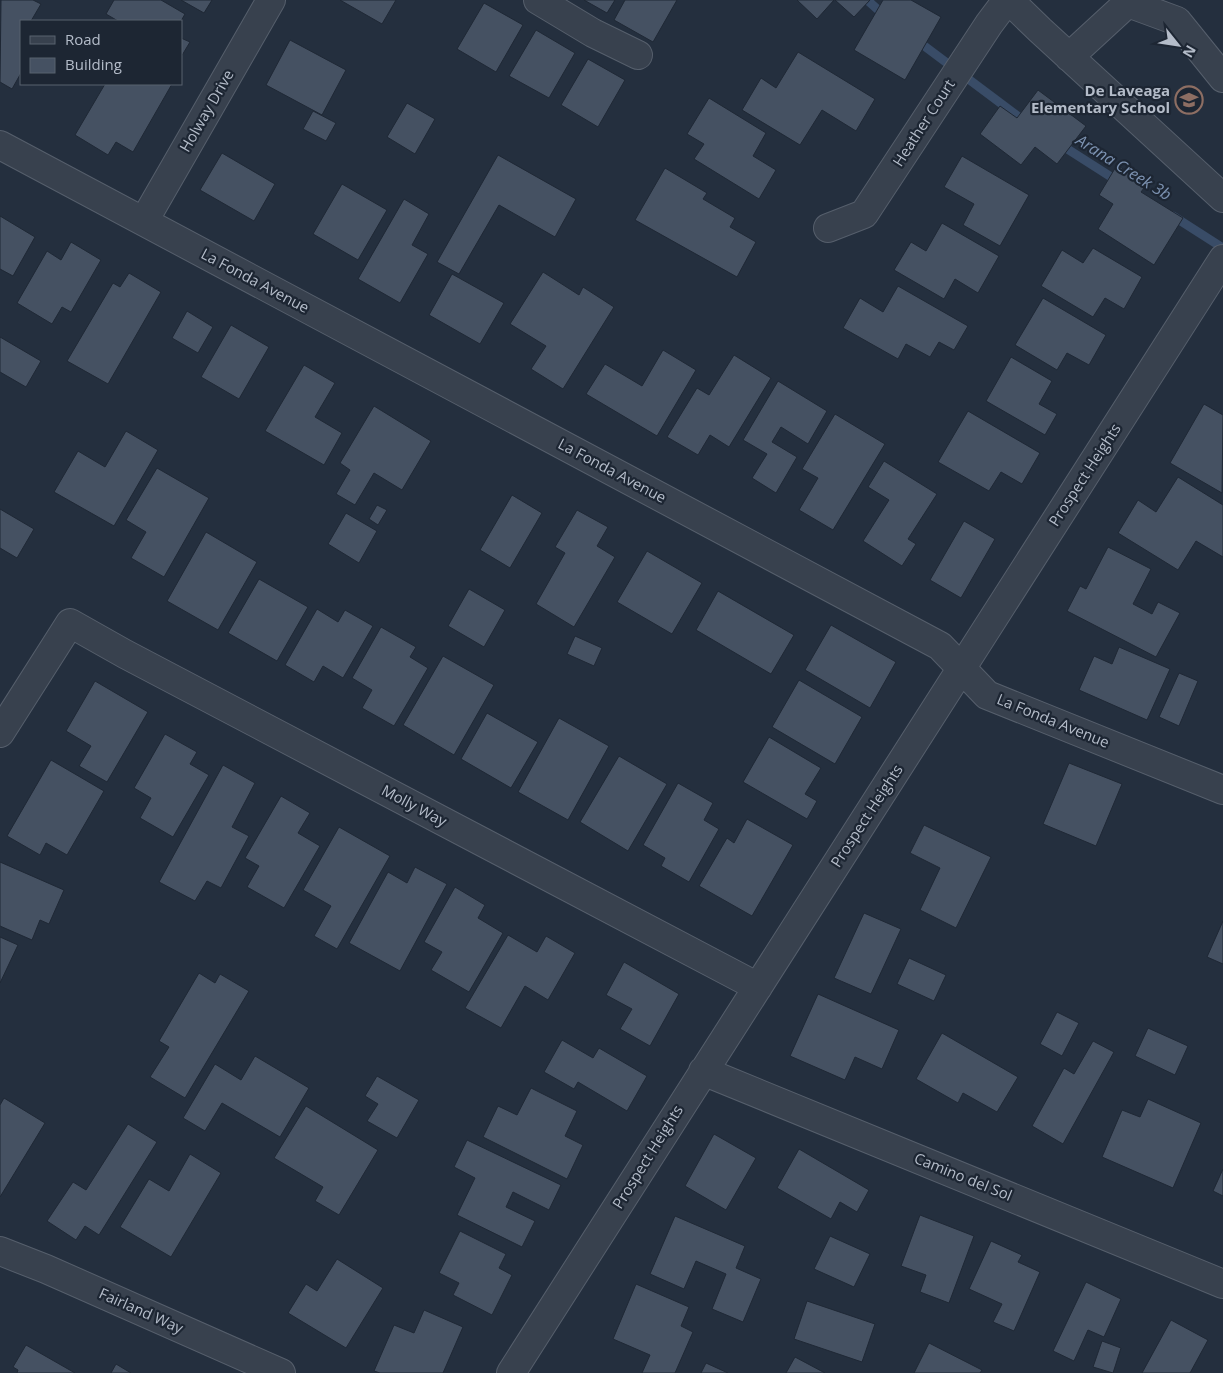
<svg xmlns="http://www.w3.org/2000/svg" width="1223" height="1373" font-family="'Open Sans',sans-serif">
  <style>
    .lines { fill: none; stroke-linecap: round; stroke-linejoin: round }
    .stream { stroke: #394c67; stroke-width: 9 }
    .building { fill: #455162; stroke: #1f2835 }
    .minor-casing { stroke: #565f6c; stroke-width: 30 }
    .minor { stroke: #38414e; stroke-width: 28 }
    .labels { text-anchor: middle; stroke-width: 4.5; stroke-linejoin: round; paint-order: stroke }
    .poi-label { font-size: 15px; font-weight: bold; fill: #b4bcc9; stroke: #1d2633; text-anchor: end }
    .street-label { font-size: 15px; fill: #b4bcc9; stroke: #1d2633 }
    .water-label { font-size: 16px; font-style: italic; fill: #7c92b1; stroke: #1d2633 }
  </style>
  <rect width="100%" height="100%" fill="#242f3e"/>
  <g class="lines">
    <path class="stream" d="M867 0 885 16
      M915 39 1027 123
      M1058 143 1119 182
      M1173 216 1223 248"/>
  </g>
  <path class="building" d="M1 0H33L41 4 31 21H21V73L12 89 0 82Z
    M114 0H161L185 14 181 21H118L106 14Z
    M181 0H212L204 13Z
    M340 0H396L382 24Z
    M584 0H615L607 13Z
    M625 0H677L653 42 614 20Z
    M797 0H834L817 19Z
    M835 0H870L854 17Z
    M883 0H911L941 17 905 80 854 50Z
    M484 3 523 25 496 72 457 49Z
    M536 30 575 53 549 98 509 76Z
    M181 38 190 42 181 57Z
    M290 40 346 70 322 115 266 85Z
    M798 52 875 99 856 131 822 110 800 145 742 110 761 78 776 88Z
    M588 59 625 80 598 127 561 105Z
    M105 84H172L133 152 116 142 108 155 75 135Z
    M1038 90 1086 126 1057 164 1035 147 1021 165 980 134 1000 106 1017 118Z
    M709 98 766 133 753 156 776 170 759 199 694 159 704 144 687 134Z
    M407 103 435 119 415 154 387 137Z
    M313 111 336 123 326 141 303 129Z
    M222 153 275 184 254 221 200 190Z
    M498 155 576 199 555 237 499 205 459 274 437 262Z
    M962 156 1029 195 1000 246 963 225 974 204 944 187Z
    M1117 165 1147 184 1141 192 1183 218 1154 265 1098 229 1113 204 1099 195Z
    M665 168 707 193 703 199 735 218 730 227 756 242 737 277 635 220Z
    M342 184 387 210 358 260 313 234Z
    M404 199 429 214 412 245 428 254 400 303 358 279Z
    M0 216 35 237 13 276 0 269Z
    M942 223 999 256 978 293 955 279 944 299 894 270 911 242 926 251Z
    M71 242 101 260 71 312 62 307 52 324 17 303 47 251 61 260Z
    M1093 248 1142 277 1124 309 1105 298 1093 317 1041 286 1062 250 1083 263Z
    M543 272 579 295 583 287 614 307 563 389 531 369 546 346 510 324Z
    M129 273 161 292 108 384 67 361 113 283 120 287Z
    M452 274 504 303 480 344 429 315Z
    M898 286 968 326 954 350 939 342 930 357 906 344 898 359 843 328 860 298 883 312Z
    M1043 298 1106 335 1089 365 1067 353 1057 370 1015 345Z
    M187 311 213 327 198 353 172 338Z
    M231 325 269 347 239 399 201 377Z
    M0 337 41 361 26 387 0 372Z
    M663 350 696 370 657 436 586 394 605 364 642 386Z
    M734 355 771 378 729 447 710 435 698 455 667 437 697 388 709 395Z
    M1011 357 1052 381 1039 404 1057 414 1045 435 986 401Z
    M304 365 335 383 315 417 342 433 324 465 265 431Z
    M778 381 827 411 808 444 781 427 772 442 797 457 776 493 752 478 767 454 743 440Z
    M1204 404 1223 415 1222 493 1170 463Z
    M374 406 431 441 402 490 374 473 355 505 336 494 350 470 340 463Z
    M968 411 1040 453 1022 484 1001 472 989 491 938 462Z
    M835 414 885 444 833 530 799 510 818 478 802 469Z
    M126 431 158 450 114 526 54 492 78 451 105 467Z
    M884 461 937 494 908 539 916 544 902 566 863 541 889 500 868 487Z
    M157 468 209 498 164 577 131 558 146 532 126 520Z
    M1178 477 1223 505V557L1196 541 1178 570 1118 533 1138 500 1156 512Z
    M512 495 542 513 510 568 480 550Z
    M377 505 387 510 378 525 369 519Z
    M0 509 34 529 17 558 0 548Z
    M577 510 608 527 597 546 615 557 574 627 536 604 565 553 555 547Z
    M346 513 377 531 359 563 328 544Z
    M964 521 995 539 961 598 930 580Z
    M206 532 257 562 218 630 167 601Z
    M1108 547 1151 569 1133 604 1152 614 1158 602 1180 613 1156 657 1067 611 1080 586 1086 589Z
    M647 551 702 583 672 634 617 602Z
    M259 579 308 607 277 661 228 633Z
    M469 589 505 610 484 647 448 626Z
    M718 591 794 635 771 674 696 630Z
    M317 609 338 622 345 610 373 626 343 678 323 666 314 682 285 665Z
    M831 625 896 662 870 708 805 670Z
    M381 627 416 647 410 657 428 668 394 726 362 708 372 690 352 678Z
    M575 636 602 648 594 666 567 654Z
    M1119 647 1170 669 1147 720 1079 690 1094 656 1112 664Z
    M443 656 494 685 454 755 403 725Z
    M1179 673 1198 681 1179 726 1159 717Z
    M799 680 862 717 835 764 772 727Z
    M95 681 148 712 107 782 79 766 91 746 66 731Z
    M487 713 538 742 511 788 461 759Z
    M559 718 609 746 568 820 518 792Z
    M165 734 197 752 190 764 209 775 173 837 140 818 151 798 134 788Z
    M769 737 821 768 805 794 817 801 807 819 743 782Z
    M619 756 667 784 628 851 580 822Z
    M51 760 104 791 67 855 46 843 40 855 7 836Z
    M1069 763 1122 784 1096 846 1043 824Z
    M223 765 255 783 232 827 249 836 221 888 207 881 195 901 159 882Z
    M678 783 713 803 704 820 719 829 689 882 661 866 665 858 643 845Z
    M281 796 310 813 298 833 320 846 284 908 247 887 259 866 245 858Z
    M747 819 793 845 752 916 699 886 727 838 734 843Z
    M924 825 991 857 956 928 920 910 940 868 910 853Z
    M339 827 390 856 337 949 314 936 331 906 303 890Z
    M0 862 64 890 49 924 40 920 32 940 0 926Z
    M415 867 447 884 400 971 349 943 388 872 407 883Z
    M455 887 485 905 478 918 503 933 469 992 431 970 442 952 424 942Z
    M864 913 901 929 871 994 834 978Z
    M1223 921V964L1207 957Z
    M508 935 537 952 546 936 575 953 548 1000 525 986 501 1028 465 1008Z
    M0 937 18 945 0 983Z
    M909 958 946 975 934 1001 897 984Z
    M624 962 679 994 650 1046 620 1029 632 1009 606 995Z
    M199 973 215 983 220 974 249 991 185 1098 150 1077 169 1047 159 1041Z
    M818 994 899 1030 882 1069 855 1057 845 1080 790 1056Z
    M1057 1012 1079 1023 1062 1056 1040 1044Z
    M1148 1028 1188 1046 1175 1075 1135 1056Z
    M942 1033 1018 1077 997 1112 963 1093 958 1103 916 1079Z
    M562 1040 593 1058 599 1048 647 1076 627 1111 578 1082 574 1089 544 1072Z
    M1093 1041 1114 1052 1063 1144 1032 1126 1064 1068 1074 1074Z
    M255 1056 309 1088 280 1137 222 1103 205 1131 183 1118 215 1064 241 1080Z
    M377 1076 419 1100 397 1138 367 1121 378 1104 365 1096Z
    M531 1088 577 1111 565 1136 583 1145 567 1179 483 1137 498 1106 517 1115Z
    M4 1098 45 1123 0 1197V1105Z
    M1148 1099 1201 1123 1173 1188 1102 1157 1122 1110 1140 1117Z
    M306 1106 378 1150 339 1215 315 1201 323 1187 274 1158Z
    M128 1124 157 1142 99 1235 85 1226 76 1240 47 1221 73 1182 86 1190Z
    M714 1134 756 1158 726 1210 685 1186Z
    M467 1140 561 1185 549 1210 513 1192 506 1207 535 1221 522 1247 457 1215 475 1178 454 1167Z
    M799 1149 869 1190 857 1212 840 1202 831 1219 777 1188Z
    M190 1154 221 1173 171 1257 120 1227 149 1179 169 1191Z
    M1223 1169V1196L1213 1191Z
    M920 1215 974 1236 949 1303 920 1292 926 1275 901 1266Z
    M675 1216 745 1246 736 1268 761 1279 743 1322 712 1309 726 1274 696 1261 684 1289 650 1274Z
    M460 1231 506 1254 499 1268 512 1275 492 1315 453 1295 459 1283 439 1273Z
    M830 1236 870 1254 854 1287 814 1269Z
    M991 1241 1022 1255 1018 1262 1040 1272 1014 1331 993 1322 1002 1304 969 1289Z
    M337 1259 383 1288 346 1348 288 1313 306 1284 317 1291Z
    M1086 1282 1121 1299 1104 1337 1088 1330 1074 1361 1053 1351Z
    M636 1284 689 1307 681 1326 693 1332 675 1373H642L650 1355 613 1339Z
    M807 1301 875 1324 862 1362 794 1339Z
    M424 1310 463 1327 443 1373H380L374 1371 394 1325 414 1333Z
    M1171 1320 1208 1340 1190 1373H1142Z
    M1102 1341 1121 1348 1113 1373 1093 1367Z
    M929 1343 982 1370 980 1373H914Z
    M26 1345 75 1373H17L18 1370 13 1367Z
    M795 1357 825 1373H786Z
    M706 1363 728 1373H701Z
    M116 1364 131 1373H111Z"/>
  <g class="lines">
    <g class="minor-casing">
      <path id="minor" d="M538 0 593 33 638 55
        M1009 0 1040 30 1223 198
        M1128 3 1177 21 1223 78
        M1069 57 1131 0
        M0 145 940 646 987 695 1223 790
        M144 221 271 0
        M828 228 864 214 989 24 1007 0
        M0 733 70 623 125 654 758 987
        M703 1071 1223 1284
        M0 1251 46 1269 281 1373
        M511 1373 1223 259"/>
    </g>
    <use href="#minor" class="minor"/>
  </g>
  <defs>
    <g id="school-ring" transform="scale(1.4375)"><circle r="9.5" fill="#1d2633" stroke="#8d6e63" stroke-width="1.5"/><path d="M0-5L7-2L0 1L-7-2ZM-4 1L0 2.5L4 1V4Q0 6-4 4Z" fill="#8d6e63"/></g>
  </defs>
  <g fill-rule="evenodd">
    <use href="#school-ring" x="1189" y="100"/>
  </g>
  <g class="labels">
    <g class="poi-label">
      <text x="1170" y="96">De Laveaga<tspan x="1170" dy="17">Elementary School</tspan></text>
    </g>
    <g class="street-label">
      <text transform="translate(207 111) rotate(-60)" y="5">Holway Drive</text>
      <text transform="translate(924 123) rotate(-57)" y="5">Heather Court</text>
      <text transform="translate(255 281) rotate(28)" y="5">La Fonda Avenue</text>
      <text transform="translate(612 471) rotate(28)" y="5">La Fonda Avenue</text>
      <text transform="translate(1085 475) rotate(-57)" y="5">Prospect Heights</text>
      <text transform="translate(1053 721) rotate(22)" y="5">La Fonda Avenue</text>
      <text transform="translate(414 806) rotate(28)" y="5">Molly Way</text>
      <text transform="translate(867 816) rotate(-57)" y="5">Prospect Heights</text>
      <text transform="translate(648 1157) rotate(-58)" y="5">Prospect Heights</text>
      <text transform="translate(963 1177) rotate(22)" y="5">Camino del Sol</text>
      <text transform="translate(141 1311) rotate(24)" y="5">Fairland Way</text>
    </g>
    <g class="water-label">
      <text transform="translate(1124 167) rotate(32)" y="6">Arana Creek 3b</text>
    </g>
  </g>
  <rect x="20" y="20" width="162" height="65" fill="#1d2633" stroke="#59626f"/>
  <rect x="30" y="36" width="25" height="8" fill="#38414e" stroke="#59626f"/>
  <text x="65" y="45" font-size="15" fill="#b4bcc9">Road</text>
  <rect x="30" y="58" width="25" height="15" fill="#455162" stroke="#59626f"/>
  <text x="65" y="70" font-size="15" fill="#b4bcc9">Building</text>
  <g transform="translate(1178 45) rotate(120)" stroke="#1d2633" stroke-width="4" paint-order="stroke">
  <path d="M0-4L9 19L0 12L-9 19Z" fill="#b4bcc9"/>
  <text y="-8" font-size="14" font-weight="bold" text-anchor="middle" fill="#b4bcc9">N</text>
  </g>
</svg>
